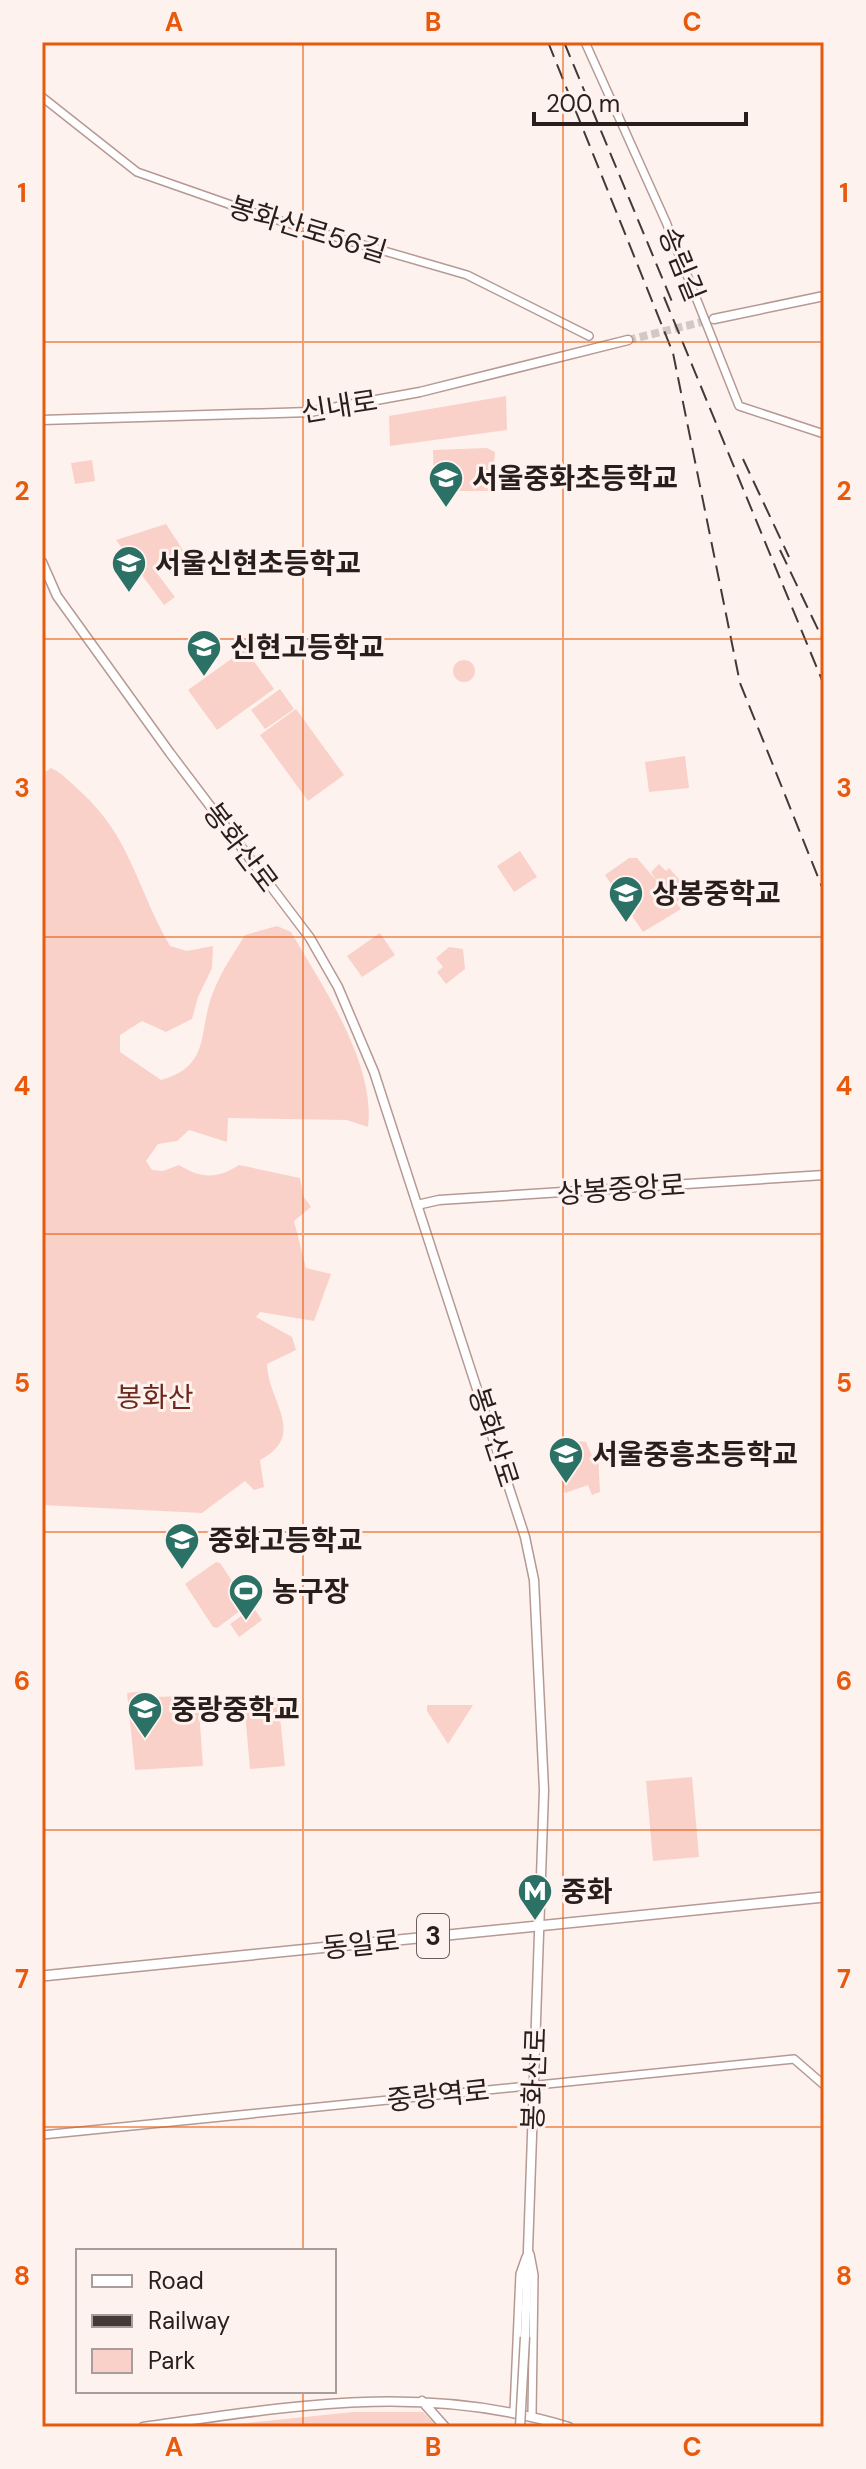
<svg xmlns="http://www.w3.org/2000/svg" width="866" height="2469" font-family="'DM Sans','Noto Sans KR',sans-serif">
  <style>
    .green { fill: #f9d1c8 }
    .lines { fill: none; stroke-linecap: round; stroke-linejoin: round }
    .secondary-tunnel { stroke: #d3c8c5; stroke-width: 8; stroke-dasharray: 8 4; stroke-linecap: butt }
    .tertiary-casing { stroke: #b69993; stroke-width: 10 }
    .secondary-casing { stroke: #b69993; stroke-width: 11 }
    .primary-casing { stroke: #b69993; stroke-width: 12 }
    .tertiary { stroke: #fff; stroke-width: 7 }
    .secondary { stroke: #fff; stroke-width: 8 }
    .primary { stroke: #fff; stroke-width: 9 }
    .rail { stroke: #443937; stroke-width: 2; stroke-dasharray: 16 8; stroke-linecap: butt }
    .secondary-bridge-casing { stroke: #b69993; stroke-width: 11; stroke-linecap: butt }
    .secondary-bridge { stroke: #fff; stroke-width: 8 }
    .grid { fill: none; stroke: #e8590c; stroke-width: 2; stroke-opacity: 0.55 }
    .labels { text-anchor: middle; stroke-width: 6; stroke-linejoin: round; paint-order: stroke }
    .shield { fill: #fef2ef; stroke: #695e5b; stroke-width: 2 }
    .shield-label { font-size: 26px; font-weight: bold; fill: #291e1c }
    .street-label { font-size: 28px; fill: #291e1c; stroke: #fef2ef }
    .poi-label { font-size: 28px; font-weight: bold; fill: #291e1c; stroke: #fef2ef; text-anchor: start }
    .park-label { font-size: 28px; fill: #6e281b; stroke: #fef2ef }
    .neatline { fill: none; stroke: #e8590c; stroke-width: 3 }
    .grid-label { font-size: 26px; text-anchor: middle; font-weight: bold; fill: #e8590c }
  </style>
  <rect width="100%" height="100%" fill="#fef2ef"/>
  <path class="green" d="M506 396 507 430 390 446 389 416Z
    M487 448 495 452 492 491H434L433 450Z
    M92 460 95 481 75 484 71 463Z
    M166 524 183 550 156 572 175 597 164 605 116 540Z
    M245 649 274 689 217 730 188 690Z
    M453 671a11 11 0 1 1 22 0a11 11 0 1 1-22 0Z
    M280 689 294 709 265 729 251 710Z
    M296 709 344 775 308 801 260 735Z
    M685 756 689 788 649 792 645 762Z
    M51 768C62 773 71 783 80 791 131 837 137 889 170 946L187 951 213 946 212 968 198 997 192 1019 166 1032 142 1021 120 1035V1052L161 1080C213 1066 197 1029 214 990 222 970 234 953 245 935L277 926 291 932C322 985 376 1064 368 1127L347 1120 228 1118 227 1142 189 1130 177 1141 158 1144 146 1161 152 1170 163 1171 179 1165C202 1179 217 1179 239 1165L300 1178 303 1196 311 1207 294 1221 306 1268 331 1274 314 1321 260 1312 256 1317 292 1337 296 1350 267 1364C268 1402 308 1434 260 1460L264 1487 254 1490 245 1481 202 1513 42 1505V774Z
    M520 851 537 877 514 892 497 866Z
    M629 858H637L656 880 651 872 659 864 666 871 669 868 689 890 677 902 671 896 681 909 643 932 605 875Z
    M380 933 395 955 362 977 347 956Z
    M449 947 463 949 465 969 446 984 437 972 443 967 436 958Z
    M566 1440 586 1442 592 1456 598 1454 600 1492 592 1495 588 1485 565 1493 551 1444Z
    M216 1562 220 1563 248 1605 217 1628 213 1627 185 1584Z
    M253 1607 262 1620 239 1637 230 1624Z
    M145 1691 146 1697 198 1696 203 1766 135 1770 127 1693Z
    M278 1697 285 1766 250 1769 244 1701Z
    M427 1705H473L448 1744 427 1711Z
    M692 1777 699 1857 653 1861 646 1781Z
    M353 2412H423L438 2427H209Z"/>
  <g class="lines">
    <path class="secondary-tunnel" d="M628 340 710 320"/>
    <g class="tertiary-casing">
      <path id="tertiary" d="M585 42 666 222 739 406 824 434
        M42 97 137 172 260 215 467 275 589 336
        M42 2135 794 2059 824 2085
        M530 2254 534 2275 532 2416
        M514 2411 520 2274 526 2257"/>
    </g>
    <g class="secondary-casing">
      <path id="secondary" d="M714 319 824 296
        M42 420 310 412 420 392 628 340
        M42 562 57 596 170 753 310 938 338 987 374 1072 525 1537 534 1580 544 1790 525 2337
        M417 1205 439 1200 824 1175
        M422 2401 445 2427
        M143 2427C293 2406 421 2382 569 2427"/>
    </g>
    <g class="primary-casing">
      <path id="primary" d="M42 1976 824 1897"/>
    </g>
    <use href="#tertiary" class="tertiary"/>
    <use href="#secondary" class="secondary"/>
    <use href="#primary" class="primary"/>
    <path class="rail" d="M548 42 673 353 740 683 824 892
      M564 42 673 304
      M664 297 824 685
      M743 459 789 557
      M780 550 824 642"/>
    <g class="secondary-bridge-casing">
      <path id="secondary-bridge" d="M520 2427 525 2337"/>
    </g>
    <use href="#secondary-bridge" class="secondary-bridge"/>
  </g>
  <path class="grid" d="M303 42V2251M563 42V2427M42 342H824M42 639H824M42 937H824M42 1234H824M42 1532H824M42 1830H824M42 2127H824M303 2391V2427"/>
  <defs>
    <g id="school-pin" transform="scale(1.8)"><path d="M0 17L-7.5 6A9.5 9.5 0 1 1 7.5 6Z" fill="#2b7165" stroke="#fef2ef"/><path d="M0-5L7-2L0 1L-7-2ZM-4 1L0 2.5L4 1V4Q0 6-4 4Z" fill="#fff"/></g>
    <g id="stadium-pin" transform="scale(1.8)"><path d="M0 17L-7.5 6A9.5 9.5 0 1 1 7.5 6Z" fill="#2b7165" stroke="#fef2ef"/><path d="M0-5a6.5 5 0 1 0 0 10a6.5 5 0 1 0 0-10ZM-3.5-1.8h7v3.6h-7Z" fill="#fff"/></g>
    <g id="metro-pin" transform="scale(1.8)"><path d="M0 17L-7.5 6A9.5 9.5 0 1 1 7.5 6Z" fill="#2b7165" stroke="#fef2ef"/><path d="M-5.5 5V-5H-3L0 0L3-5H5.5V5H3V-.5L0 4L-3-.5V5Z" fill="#fff"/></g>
  </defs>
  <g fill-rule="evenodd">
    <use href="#school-pin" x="446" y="478"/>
    <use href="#school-pin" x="129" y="563"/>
    <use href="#school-pin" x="204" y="647"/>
    <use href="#school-pin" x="626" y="893"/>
    <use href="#school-pin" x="566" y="1454"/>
    <use href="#school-pin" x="182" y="1540"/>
    <use href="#stadium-pin" x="246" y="1591"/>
    <use href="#school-pin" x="145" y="1709"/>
    <use href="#metro-pin" x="535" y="1891"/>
  </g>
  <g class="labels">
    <rect class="shield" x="417" y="1914" width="32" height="44" rx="6"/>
    <g class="shield-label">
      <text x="433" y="1945">3</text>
    </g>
    <g class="street-label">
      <text transform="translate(308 229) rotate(17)" y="10">봉화산로56길</text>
      <text transform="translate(682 264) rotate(68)" y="10">송림길</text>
      <text transform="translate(339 406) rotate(-9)" y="10">신내로</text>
      <text transform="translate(241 847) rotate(53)" y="10">봉화산로</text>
      <text transform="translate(621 1189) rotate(-4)" y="10">상봉중앙로</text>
      <text transform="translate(494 1437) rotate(72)" y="10">봉화산로</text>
      <text transform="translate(361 1944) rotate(-6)" y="10">동일로</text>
      <text transform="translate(534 2079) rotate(-88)" y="10">봉화산로</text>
      <text transform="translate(438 2095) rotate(-6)" y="10">중랑역로</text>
    </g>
    <g class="poi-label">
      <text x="472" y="488">서울중화초등학교</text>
      <text x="155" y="573">서울신현초등학교</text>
      <text x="230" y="657">신현고등학교</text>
      <text x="652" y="903">상봉중학교</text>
      <text x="592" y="1464">서울중흥초등학교</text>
      <text x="208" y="1550">중화고등학교</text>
      <text x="272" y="1601">농구장</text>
      <text x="171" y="1719">중랑중학교</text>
      <text x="561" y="1901">중화</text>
    </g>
    <g class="park-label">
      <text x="155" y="1407">봉화산</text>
    </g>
  </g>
  <rect width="866" height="2469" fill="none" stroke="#fef2ef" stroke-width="88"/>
  <rect x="76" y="2249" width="260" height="144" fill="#fef2ef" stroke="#a99d9b" stroke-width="2"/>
  <rect x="92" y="2275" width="40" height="12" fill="#ffffff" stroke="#a99d9b" stroke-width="2"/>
  <text x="148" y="2289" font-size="24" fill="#291e1c">Road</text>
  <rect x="92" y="2315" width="40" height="12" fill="#443937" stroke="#a99d9b" stroke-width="2"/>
  <text x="148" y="2329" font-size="24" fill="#291e1c">Railway</text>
  <rect x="92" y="2349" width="40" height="24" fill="#f9d1c8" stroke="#a99d9b" stroke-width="2"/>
  <text x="148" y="2369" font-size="24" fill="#291e1c">Park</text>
  <path d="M534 112v12h212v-12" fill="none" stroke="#291e1c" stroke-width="4"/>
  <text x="546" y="112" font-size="24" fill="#291e1c" stroke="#fef2ef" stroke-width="6" paint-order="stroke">200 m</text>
  <rect x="44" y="44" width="778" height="2381" class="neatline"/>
  <g class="grid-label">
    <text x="174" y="31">A</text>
    <text x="433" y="31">B</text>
    <text x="692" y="31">C</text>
    <text x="22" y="202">1</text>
    <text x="844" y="202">1</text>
    <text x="22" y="500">2</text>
    <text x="844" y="500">2</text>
    <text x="22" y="797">3</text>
    <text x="844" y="797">3</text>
    <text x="22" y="1095">4</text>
    <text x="844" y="1095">4</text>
    <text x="22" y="1392">5</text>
    <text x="844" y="1392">5</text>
    <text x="22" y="1690">6</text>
    <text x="844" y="1690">6</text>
    <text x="22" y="1988">7</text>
    <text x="844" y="1988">7</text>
    <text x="22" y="2285">8</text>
    <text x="844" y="2285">8</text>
    <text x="174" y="2456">A</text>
    <text x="433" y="2456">B</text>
    <text x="692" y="2456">C</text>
  </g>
</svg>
